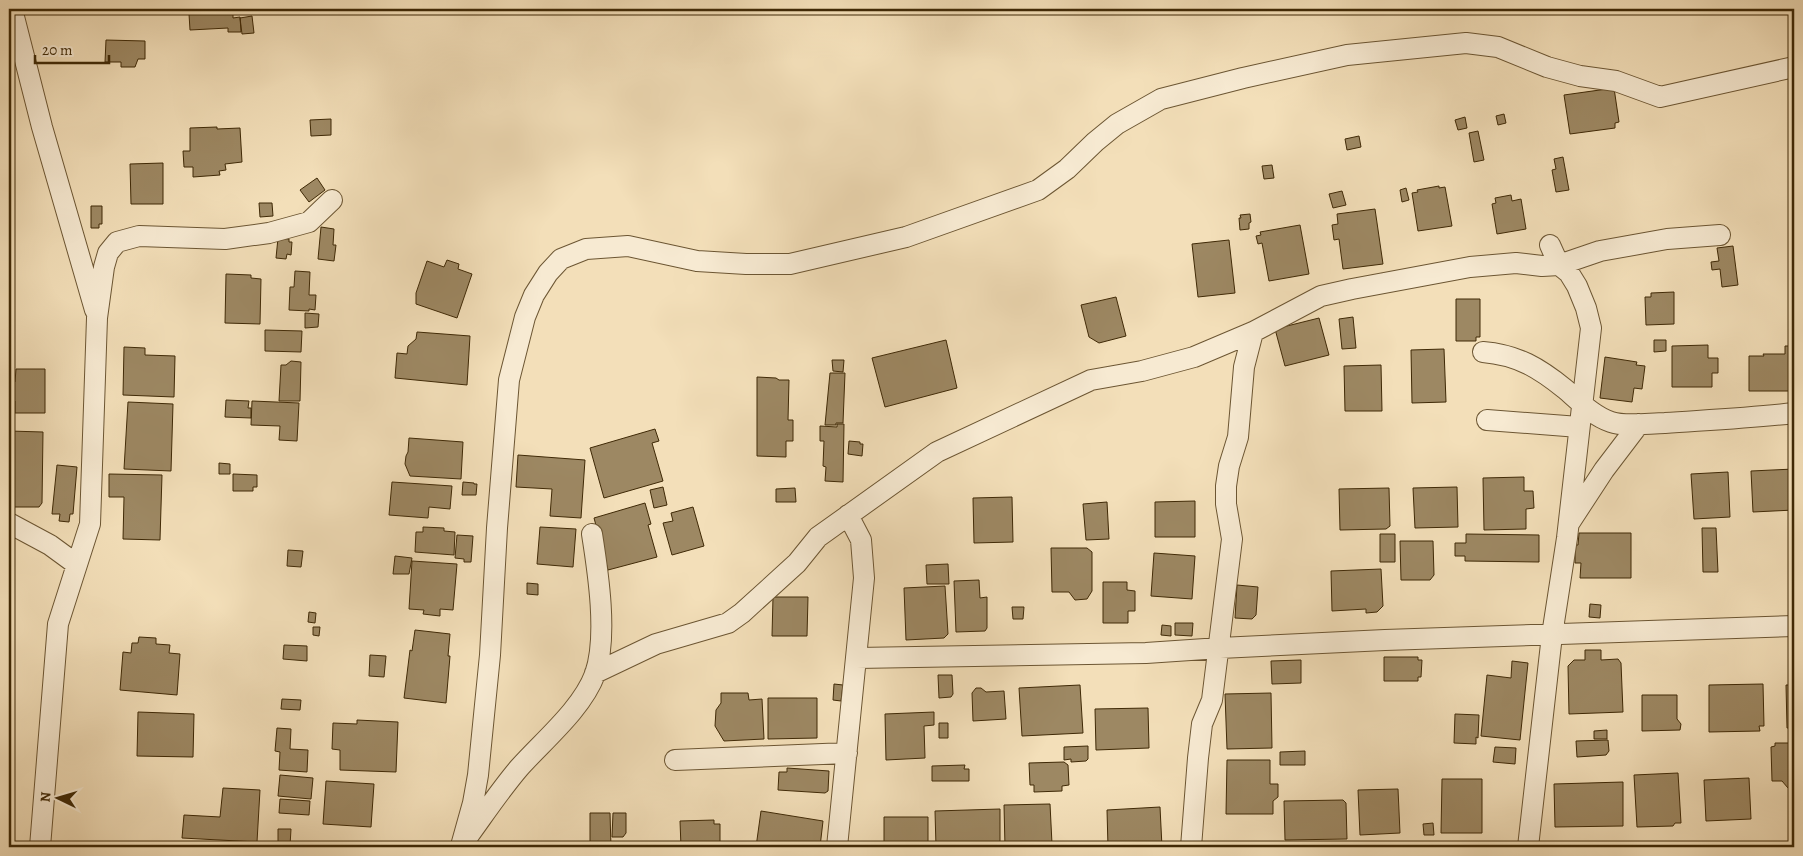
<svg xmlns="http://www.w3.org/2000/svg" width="1803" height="856" font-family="Alegreya,serif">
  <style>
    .building { fill: #9d8863; stroke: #3f2906 }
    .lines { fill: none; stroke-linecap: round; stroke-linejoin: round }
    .minor-casing { stroke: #6c5633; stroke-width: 22 }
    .minor { stroke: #f7ead2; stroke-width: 20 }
  </style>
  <rect width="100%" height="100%" fill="#f3dfb9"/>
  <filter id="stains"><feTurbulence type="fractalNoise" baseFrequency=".004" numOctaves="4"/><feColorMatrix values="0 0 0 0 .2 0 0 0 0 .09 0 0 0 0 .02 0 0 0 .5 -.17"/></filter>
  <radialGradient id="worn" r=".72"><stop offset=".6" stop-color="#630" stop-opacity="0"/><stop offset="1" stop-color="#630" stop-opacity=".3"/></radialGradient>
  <path class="building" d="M233 12V18L240 17 241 32H228V28L190 30 189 14Z
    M252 16 254 33 242 34 240 18Z
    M106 40 145 41V59H138L135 67H121V62H105Z
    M1614 88 1619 122 1615 123V128L1570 134 1564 95Z
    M1504 114 1506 123 1498 125 1496 116Z
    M1465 117 1467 128 1458 130 1455 120Z
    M331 119V135L311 136 310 120Z
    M217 127V129L240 128 242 162 225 164 226 170 219 171 220 175 193 177V167H184L183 151H190V128Z
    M1478 131 1484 160 1474 162 1469 133Z
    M1359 136 1361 147 1347 150 1345 139Z
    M1563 157 1569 190 1556 192 1552 170 1556 169 1554 159Z
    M163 163V204H131L130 164Z
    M1272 165 1274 178 1264 179 1262 166Z
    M317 178 325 190 309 202 300 190Z
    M1439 186V188L1445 187 1452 226 1418 231 1412 193 1418 192 1417 190Z
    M1406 188 1409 200 1402 202 1400 190Z
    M1342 191 1346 205 1333 208 1329 194Z
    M1511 195 1512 201 1521 199 1526 229 1497 234 1492 204 1496 203 1495 198Z
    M259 203H272L273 216 260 217Z
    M91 206H102V224H99V228H91Z
    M1375 209 1383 264 1343 269 1339 239 1334 240 1332 225 1338 224 1337 214Z
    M1250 214 1251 222 1249 223V229L1240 230 1239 218H1241L1240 215Z
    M1300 225 1309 274 1269 281 1262 243 1258 244 1256 236 1261 235 1260 232Z
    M321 227 334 229 333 245H336L334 261 318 259Z
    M278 238 289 239V242H292L291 255 287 254 286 259 276 258Z
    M1229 240 1235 293 1198 297 1192 244Z
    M1733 246 1738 285 1722 287 1720 269 1712 270 1711 262 1719 261 1717 248Z
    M447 260 459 264 458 269 472 274 457 318 416 304V293L427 261 444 267Z
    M295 271 310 272 309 295H316L315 310 309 309V311L289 310 290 287H294Z
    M226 274 251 275V278L261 279 260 324 225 323Z
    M1674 292V324L1646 325 1645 297H1651V293Z
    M1116 297 1126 336 1099 343 1089 337 1081 305Z
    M1456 299H1480V337H1476V341H1456Z
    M305 313 319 314 318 327 305 328Z
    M1353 317 1356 348 1342 349 1339 319Z
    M1319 318 1329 355 1285 366 1275 329Z
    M265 330 302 331 301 352 265 351Z
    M417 332 470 336 467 385 395 378 397 353 407 354 408 346 416 339Z
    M946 340 957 388 885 407 872 358Z
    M1654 340H1666V351L1654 352Z
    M1708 345V358H1718V373H1712V387H1672V346Z
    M1785 346H1794V391H1749V356H1764L1763 354H1785Z
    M124 347 145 348V355L175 356 174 397 123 395Z
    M1444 349 1446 402 1412 403 1411 350Z
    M1605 357 1637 362 1636 365 1645 366 1642 389 1634 388 1632 402 1600 398Z
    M832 360H844L843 372 833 371Z
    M291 361 301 362 300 401H279L281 365H286Z
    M1381 365 1382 411H1345L1344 366Z
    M16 369H45V413H15V401L10 396V386L15 382Z
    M830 373H845L843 423H836V425H825Z
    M757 377 776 378 779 380H789L788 420H793V441H786V457L757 456Z
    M226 400 249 401 248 408H251V418L225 417Z
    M252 401 299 403 297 441 279 440 280 426 251 425Z
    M128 402 173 404 171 471 124 469Z
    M837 424H844L843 482 825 481 826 467 823 466 824 441H820V426L837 427Z
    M655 429 659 441 652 443 663 481 604 498 590 448Z
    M9 431 43 432 42 503 39 507H10L9 505Z
    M409 438 463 442 461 479 410 476 405 464 406 456 408 452Z
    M849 441 860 442V444H863L862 456 848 454Z
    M518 455 585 460 581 518 550 516 552 489 516 487Z
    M219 463 230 464V474H219Z
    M57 465 77 467 73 514H70L69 522 59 521 60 514H52Z
    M1794 469V510L1753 512 1751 471Z
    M1728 472 1730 517 1694 519 1691 474Z
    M109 474 162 475 160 540 123 539 124 497H109Z
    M233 474 257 475V487H253V491H233Z
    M1524 477V491H1533L1534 508 1526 509V529L1484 530 1483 478Z
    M392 482 452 486 450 509 429 507 428 518 389 515Z
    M463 482 474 483V484H477L476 495H462Z
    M663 487 667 505 654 508 650 490Z
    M1457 487 1458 527 1415 528 1413 488Z
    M795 488 796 502H776V489Z
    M1389 488 1390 526 1386 529 1340 530 1339 489Z
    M1012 497 1013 542 974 543 973 498Z
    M1195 501V537H1155V502Z
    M1107 502 1109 539 1086 540 1083 504Z
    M645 503 651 524 648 525 657 557 608 570 594 518Z
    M693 507 704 546 672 555 663 523 673 521 671 513Z
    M423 527 444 528V531L455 532 454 555 415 552 416 532H423Z
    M540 527 576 529 573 567 537 564Z
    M1702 528H1716L1718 572H1703Z
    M1793 531H1794V578Z
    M1579 533H1631V578H1580L1581 563H1575V545H1578Z
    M1380 534H1395V562H1380Z
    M1466 534 1539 535V562L1465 561V556H1455V543H1466Z
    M457 535 473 536 471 562H464V559L455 558Z
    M1400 541H1433L1434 575 1430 580H1401Z
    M1051 548H1087L1092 552V591L1087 599 1075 600 1069 592H1052Z
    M288 550 303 551 301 567 287 566Z
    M1154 553 1195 556 1192 599 1151 596Z
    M395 556 412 558 409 574H393Z
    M412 561 457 564 453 610 440 609V616L423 614 424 610 409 609Z
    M948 564 949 584H927L926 565Z
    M1381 569 1383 606 1377 612 1366 613V609L1332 611 1331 571Z
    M979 580 980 598 987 597V628L985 631 956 632 954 581Z
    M1103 582H1127V590L1135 591V611H1128V623H1103Z
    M527 583 538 584V595L527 594Z
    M1237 585 1258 587 1256 615 1252 619 1235 618Z
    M945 586 948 634 944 638 906 640 904 588Z
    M773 597H808L807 636H772Z
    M1590 604 1601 605 1600 618 1589 617Z
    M1012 607H1024L1023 619H1013Z
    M309 612 316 613 315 623 308 622Z
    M1175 623H1193L1192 636 1175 635Z
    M1162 625 1171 626V636L1161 635Z
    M313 627H320L319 636 313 635Z
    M415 630 450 634 448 656H450L446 703 404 698 410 650 412 651Z
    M139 637 156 638V644L170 645 169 653 180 654 177 695 120 690 123 652 131 653 132 643H138Z
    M284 645 307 646V661L283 659Z
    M1585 650H1601V660L1618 659 1621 663 1623 712 1569 714 1568 666 1574 660H1585Z
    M370 655 386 656 384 677 369 676Z
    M1384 657H1418V660H1422L1421 677H1418V681H1384Z
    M1301 660V683L1272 684 1271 661Z
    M1512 661 1528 663 1520 740 1481 736 1487 675 1511 678Z
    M938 675H952L953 694 951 697 939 698Z
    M834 684 843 685 841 701 833 700Z
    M1763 684 1764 726H1759L1760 731 1709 732V685Z
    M1080 685 1083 733 1022 736 1019 688Z
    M1786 685H1794V728H1787Z
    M976 688H981L986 692 1004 691 1006 719 973 721 972 693Z
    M721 693H748L749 700 762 699 764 739 724 741 715 726 716 710 721 703Z
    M1271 693 1272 748 1227 749 1225 694Z
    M1642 695H1677V719L1681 724 1680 730 1642 731Z
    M768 698H817V738L768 739Z
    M282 699 301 700 300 710 281 709Z
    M1148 708 1149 748 1096 750 1095 709Z
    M138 712 194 714 193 757 137 756Z
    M934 712V725L924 726 925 758 886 760 885 714Z
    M1455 714 1479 715 1478 738 1476 737V744L1454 743Z
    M357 720 398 722 396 772 340 770V750L332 749 333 723 357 724Z
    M939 723H948V738H939Z
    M277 728 291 729 290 749 308 750 307 772 279 770 280 752 275 751Z
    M1607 730V739H1594V731Z
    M1608 740 1609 751 1606 755 1577 757 1576 741Z
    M1775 743H1794V788H1788L1782 781H1772L1771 747 1775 746Z
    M1088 746V759L1086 761 1071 762V759L1064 760V747Z
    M1495 747 1516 748 1515 764 1493 762Z
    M1305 751V765H1280V752Z
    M1227 760H1270V784H1278V797L1273 801V814H1226Z
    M1064 762 1068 765 1069 785 1062 786V791L1034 792V785H1030L1029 763Z
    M965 765 964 769H969V781H932V766Z
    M787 768 829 771 828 791 825 793 778 790 779 772H787Z
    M1678 773 1681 823H1675L1673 826 1637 827 1634 775Z
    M280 775 313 778 311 799 278 796Z
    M1749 778 1751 819 1706 821 1704 780Z
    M1442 779H1482V833H1441Z
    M326 781 374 784 371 827 323 824Z
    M1623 782V826L1555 827 1554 784Z
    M223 788 260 790 257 842 182 838 184 815 220 817Z
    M1398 789 1400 833 1360 835 1358 790Z
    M280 799 310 801 309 815 279 813Z
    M1343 800 1346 803 1347 839 1285 840 1284 801Z
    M1050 804 1052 844 1049 847H1005L1004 805Z
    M1160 807 1162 847H1108L1107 810Z
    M1000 809V847H936L935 811Z
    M761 811 823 821 820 847H756Z
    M590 813H610L611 847H590Z
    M613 813H626V833L623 837H612Z
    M884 817H928V847H884Z
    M714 820V824H720V845H714L715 847H681L680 821Z
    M1433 823 1434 835H1424L1423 824Z
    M278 829H291L290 846 278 845Z"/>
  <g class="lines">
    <g class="minor-casing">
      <path id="minor" d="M12 9 42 127 95 310
        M1483 352C1518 355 1539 368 1565 389 1579 401 1593 416 1611 422 1625 427 1650 423 1665 423 1708 420 1751 418 1794 413
        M1487 420 1579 427
        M1570 522 1604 470 1639 424
        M9 523 50 545 76 564
        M857 658 1146 653 1220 648 1385 640 1794 626
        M595 673 656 644 728 623 742 613 797 563 818 537 937 452 1091 380 1142 371 1194 357 1253 332 1321 296 1352 289 1470 267 1516 263 1542 266 1559 265 1600 251 1667 239 1720 235
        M675 760 847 753
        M469 835C485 813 501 789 519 768 544 740 582 709 595 674 608 637 598 572 592 534
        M461 846 473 803 478 775 490 655 497 528 509 380 525 317 534 295 548 273 561 259 586 249 628 246 697 261 746 264H790L906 237 1038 190 1067 169 1095 142 1117 124 1161 99 1243 78 1347 55 1466 43 1498 47 1547 67 1580 76 1616 81 1660 97 1794 67
        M40 847 58 624 90 524 97 318 104 267 108 253 117 242 139 236 225 239 269 233 309 222 332 200
        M837 847 864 578 861 540 848 515
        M1191 847 1198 758 1202 724 1212 700 1232 539 1226 504V486L1229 466 1238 437 1244 367 1253 332
        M1528 847 1552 635 1567 538 1591 328 1586 308 1577 286 1569 273 1559 265 1550 245"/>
    </g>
    <use href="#minor" class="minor"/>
  </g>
  <rect width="1803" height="856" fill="none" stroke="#f3dfb9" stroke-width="30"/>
  <rect x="10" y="10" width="1783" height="836" fill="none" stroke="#3f2906" stroke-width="2.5"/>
  <rect x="15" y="15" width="1773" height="826" fill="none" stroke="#3f2906"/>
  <g transform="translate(58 798) rotate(275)" stroke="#f7ead2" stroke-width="4" paint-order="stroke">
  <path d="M0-4L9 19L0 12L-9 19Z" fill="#3f2906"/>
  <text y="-8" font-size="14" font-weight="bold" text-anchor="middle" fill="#3f2906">N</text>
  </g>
  <path d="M35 55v8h74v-8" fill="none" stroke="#3f2906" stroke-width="2.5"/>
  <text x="42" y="55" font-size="15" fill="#3f2906" stroke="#f7ead2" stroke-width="4" paint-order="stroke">20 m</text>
  <rect width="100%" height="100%" filter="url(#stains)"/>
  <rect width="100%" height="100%" fill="url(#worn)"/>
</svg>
